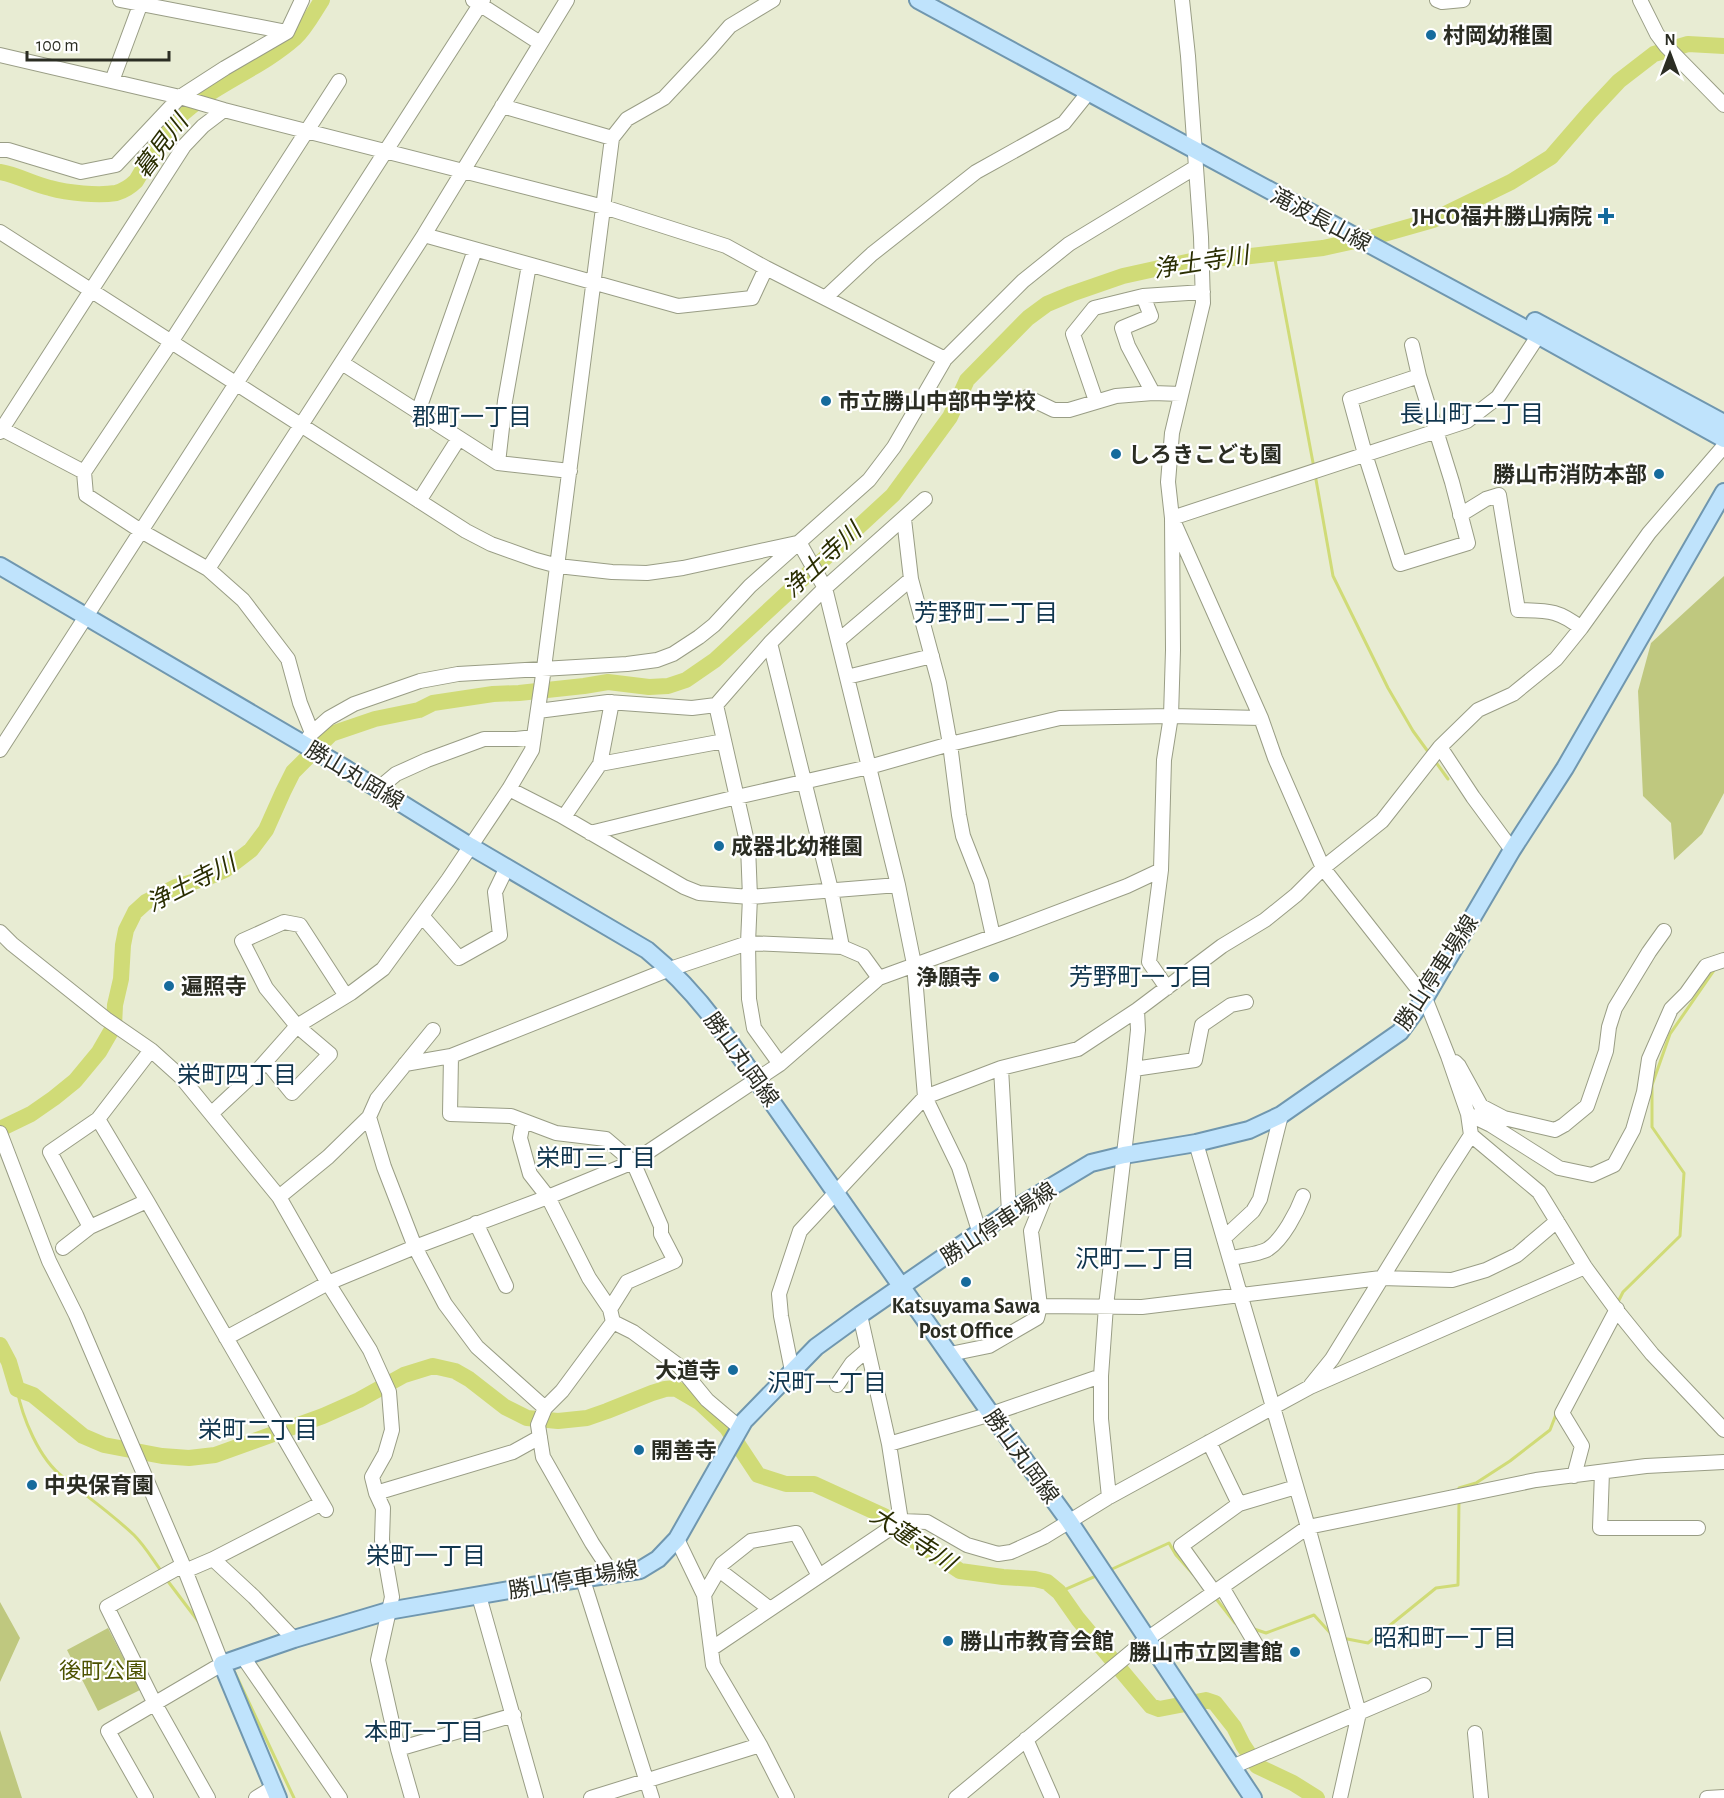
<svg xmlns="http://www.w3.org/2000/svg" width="1724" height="1798" font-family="'Alegreya Sans','Noto Sans JP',sans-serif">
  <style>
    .green { fill: #bfc87f }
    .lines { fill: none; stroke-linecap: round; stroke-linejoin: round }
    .stream { stroke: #d0db77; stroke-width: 3 }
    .river { stroke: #d0db77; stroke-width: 16 }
    .minor-casing { stroke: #999d85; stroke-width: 16 }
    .major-casing { stroke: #7097af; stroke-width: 20 }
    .minor { stroke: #fff; stroke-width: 14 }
    .major { stroke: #bfe3fc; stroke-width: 16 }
    .poi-dot { fill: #166b9c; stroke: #fff; stroke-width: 2 }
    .labels { text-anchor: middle; stroke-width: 4.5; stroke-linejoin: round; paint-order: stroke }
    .poi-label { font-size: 22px; font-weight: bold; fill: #2b2d23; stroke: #fff; text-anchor: start }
    .street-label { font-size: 22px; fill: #2b2d23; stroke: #fff }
    .park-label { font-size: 22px; fill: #4c5201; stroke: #fff }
    .water-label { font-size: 24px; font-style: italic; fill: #2a2e02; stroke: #fff }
    .neighbourhood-label { font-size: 24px; fill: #11364e; stroke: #fff }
  </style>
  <rect width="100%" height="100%" fill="#e8ecd3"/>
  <path class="green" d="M1724 576V793L1702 834 1674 860 1671 823 1643 796 1638 691 1651 643Z
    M0 1602 20 1638 0 1682Z
    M108 1628 140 1690 98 1711 67 1650Z
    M0 1730 22 1798H0Z"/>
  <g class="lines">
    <path class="stream" d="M1274 254 1314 468
      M1315 474 1333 576 1388 688 1413 731 1429 753
      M1435 761 1448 779
      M1617 1304 1623 1292 1680 1236 1684 1173 1652 1127V1085L1670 1034 1715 969
      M17 1389C22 1417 39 1459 63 1477 86 1496 112 1514 134 1535 145 1546 153 1560 162 1572
      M1459 1493V1488L1476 1483 1510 1461 1550 1430 1557 1412
      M1110 1570 1169 1543 1176 1555 1193 1574
      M167 1580 201 1625
      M1059 1592 1098 1575
      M1214 1596 1235 1623 1239 1624
      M1251 1628 1266 1633 1314 1615 1333 1636
      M1342 1638 1368 1643 1436 1588 1458 1585 1459 1500
      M231 1667 235 1673 294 1798"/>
    <path class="river" d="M0 172C18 175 32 184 50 188 68 193 98 196 116 193 123 191 131 186 136 181 149 160 160 137 177 119 211 85 259 70 295 38 306 28 314 12 322 0
      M0 1129 31 1114 54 1098 75 1081 99 1052 114 1026 115 1005 121 979 123 945 126 930 135 912 146 902 176 887 209 877 225 870 251 850 266 830 283 792 293 772 331 734 375 719 419 710 433 703 493 694 519 693 584 686 608 682 649 687 668 686 686 680 715 660 893 495 950 417 967 380 1028 318 1047 304 1071 294 1123 276 1205 258H1233L1323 248 1373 237 1433 220 1511 182 1551 157 1590 112 1619 81 1654 54 1688 44 1724 46
      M0 1345 9 1362 17 1389 33 1395 83 1436 104 1445 162 1456 189 1458 215 1455 323 1416 359 1400 404 1375 433 1366 455 1371 469 1379 505 1407 527 1418 558 1421 587 1418 607 1411 652 1393 665 1389 675 1388 699 1402 727 1428 758 1475 786 1484H814L884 1516 909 1537 960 1571 1003 1577 1035 1579 1047 1582 1059 1592 1078 1619 1151 1706 1159 1709 1206 1700 1215 1703 1234 1727 1243 1745 1257 1766 1293 1783 1317 1798"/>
    <g class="minor-casing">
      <path id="minor" d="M120 0 287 32
        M473 0 540 43
        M1437 0 1442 2 1463 0
        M1640 0 1657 34 1666 46 1724 105
        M0 55 180 97 224 110 604 207 726 246 766 268 945 359
        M112 81 142 0
        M502 106 612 138
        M0 150H8L81 172 116 165 180 97 225 68 287 32 302 0
        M0 232 466 531 491 544 536 560 558 566 612 572 647 573 683 568 797 543
        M424 235 678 306 752 298 766 268
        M1143 296 1151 316 1122 328 1128 346 1153 393
        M825 298 872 254 976 172 1064 123 1088 93
        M1412 345 1419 376
        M342 363 498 463 570 471
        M1419 376 1452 482 1468 543 1400 564 1365 454 1350 399Z
        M1027 397 1054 410H1069L1116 396 1153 393 1181 394
        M1096 401 1073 334 1094 308 1143 296 1203 292
        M418 412 475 250
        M0 428 84 472 86 495 141 531 208 569 243 600 288 659 300 703 312 733 308 738
        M0 432 184 146 203 126 224 110
        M498 463 505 401 529 265
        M84 472 171 342 339 81
        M419 501 459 438
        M1460 515 1486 499 1499 495 1518 610C1547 611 1557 609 1581 628
        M1172 518 1261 718 1275 758 1323 868 1425 998 1448 1056 1468 1114 1471 1135 1539 1192 1585 1267 1618 1312 1652 1354 1724 1430
        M1172 518 1467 421 1498 397 1544 327
        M904 519 911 579 939 683 950 744 959 815 963 836 981 882 993 936
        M799 542 825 588 898 885 914 964 925 1097 959 1167 980 1234
        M208 569 424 235 567 0
        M838 641 911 579
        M770 643 831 890 842 947 863 956 879 978
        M847 677 932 656
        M716 705 748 846 750 897 748 943 749 999 754 1028 780 1064
        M538 711 608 702 692 708 716 705 770 643 825 588 925 499
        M312 733 329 718 354 704 420 681 458 674 627 664 657 660 673 654 699 637 714 625 750 586 869 480 894 447 945 359 1023 281 1069 244 1196 167
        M1440 747 1473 797 1512 850
        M0 750 483 0
        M600 764 612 702
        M378 789 396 774 427 760 484 739H516L534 737
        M509 789 560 815 684 887 699 893 750 897 898 885
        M564 817 600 764 724 741
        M590 833 737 797 869 767 950 744 1060 718 1171 716 1261 718
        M422 916 459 958 500 935 495 892 507 867
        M0 932 12 944 106 1019 151 1050 181 1077 279 1197 328 1283 370 1350 389 1392 392 1430 385 1454 372 1477 376 1493 383 1508 382 1540 392 1597 378 1660 398 1749 412 1798
        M1167 988 1149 962 1161 870 1164 760 1171 716 1173 650 1172 518 1168 482 1172 433 1203 303 1201 237 1188 56 1182 0
        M151 1050 98 1119 147 1201 326 1510
        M451 1056 450 1114 511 1116 556 1133 606 1139 633 1162 661 1226V1234L675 1261 627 1282 610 1309
        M266 1061 292 1093 330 1054 297 1026 266 988 242 941 284 922 300 925 346 996
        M1455 1062 1459 1066 1481 1106 1504 1118 1555 1130 1564 1125 1587 1106 1606 1051 1609 1027 1615 1008 1649 952 1664 931
        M405 1064 451 1056 670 969 748 943 842 947
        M1001 1068 1009 1212
        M1134 1069 1195 1060 1202 1025 1231 1005 1246 1002
        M212 1113 258 1070 297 1026 351 993 383 969 448 880 509 789 532 750 544 668 612 138 627 119 664 98 710 49 730 26 773 0
        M1468 1114 1491 1125 1559 1168 1592 1175 1614 1165 1633 1130 1644 1092 1649 1059 1671 1009 1686 994 1706 966 1724 960
        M369 1117 384 1167 415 1247 445 1304 477 1347 545 1408
        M523 1122 520 1138 530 1174 548 1197 589 1278 610 1309 613 1322 562 1391 545 1408 538 1425 543 1457 592 1543 613 1575
        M0 1133 49 1261 76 1315 183 1565 222 1664 108 1731 146 1798
        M1196 1143 1308 1527 1359 1713 1340 1798
        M1048 1189 1031 1231 1040 1306 1142 1307 1381 1278 1452 1280 1486 1270 1517 1255 1557 1221
        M279 1197 328 1157 369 1117 377 1099 433 1030
        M476 1223 506 1286
        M90 1227 50 1152 98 1119
        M1225 1237 1253 1211 1260 1199 1281 1115
        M63 1248 90 1227 147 1201
        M1231 1258C1241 1256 1260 1254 1268 1249 1283 1239 1297 1212 1303 1196
        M860 1315 889 1444 901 1521
        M613 1322 633 1332 679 1366 707 1400 740 1428
        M226 1338 328 1283 415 1247 548 1197 633 1162 780 1064 879 978 1008 931 1127 886 1161 870
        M950 1354 989 1346 1037 1318 1040 1306
        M792 1371 781 1316 779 1294 800 1231 925 1097 1001 1068 1078 1049 1137 1010 1222 946 1265 920 1296 895 1323 868 1382 821 1440 747 1478 710 1513 694 1556 659 1581 628 1649 533 1724 446
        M837 1385 852 1363 867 1350
        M1311 1385 1332 1359 1444 1177 1471 1135
        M1209 1442 1239 1504
        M889 1444 991 1414 1101 1376
        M1602 1472 1600 1528H1698
        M1574 1476 1582 1446 1562 1413 1617 1309
        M376 1493 513 1452 540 1437
        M1109 1497 1101 1419V1376L1106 1306 1134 1069 1138 1030 1137 1010
        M677 1539 704 1595 713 1665 760 1745 787 1798
        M183 1565 107 1607 155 1704 208 1798
        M719 1570 770 1609
        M185 1571 213 1559
        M583 1580 652 1798
        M1222 1587 1258 1648
        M1214 1592 1181 1546 1239 1504 1296 1487
        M704 1595 722 1564 751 1541 796 1533 819 1576
        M479 1596 536 1798
        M294 1639 254 1597 213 1559 322 1503
        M711 1649 901 1521 927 1522 967 1545 998 1554 1011 1552 1044 1537 1109 1497 1310 1387 1585 1267
        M243 1657 340 1798
        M1475 1733 1481 1798
        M1026 1739 1052 1798
        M398 1749 514 1715
        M1232 1767 1424 1685
        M256 1798 274 1787
        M591 1798 760 1745
        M956 1798 1147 1639 1308 1527 1536 1480 1646 1466 1724 1462
        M1707 1798 1724 1797"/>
    </g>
    <g class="major-casing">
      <path id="major" d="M918 0 1539 336 1724 439
        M1535 321 1724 423
        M0 566 346 769 470 846 647 950C675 973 698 998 720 1028L991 1414 1069 1521 1253 1798
        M278 1798 222 1664 294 1639 388 1611 532 1586 640 1570 658 1559 677 1539 744 1421 816 1347 860 1315 1009 1212 1091 1163 1124 1155 1196 1143 1249 1130 1281 1115 1400 1032 1425 998 1512 850 1565 768 1724 492"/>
    </g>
    <use href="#minor" class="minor"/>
    <use href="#major" class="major"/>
  </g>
  <g class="poi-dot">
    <circle cx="1431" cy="35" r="6"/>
    <path d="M1603 207h6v6h6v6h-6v6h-6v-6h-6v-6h6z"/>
    <circle cx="826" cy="401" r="6"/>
    <circle cx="1116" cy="454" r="6"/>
    <circle cx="1659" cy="474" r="6"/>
    <circle cx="719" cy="846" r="6"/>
    <circle cx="994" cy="977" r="6"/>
    <circle cx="169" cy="986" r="6"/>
    <circle cx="966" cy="1282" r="6"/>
    <circle cx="733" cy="1370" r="6"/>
    <circle cx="639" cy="1450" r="6"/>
    <circle cx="32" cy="1485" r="6"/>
    <circle cx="948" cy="1641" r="6"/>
    <circle cx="1295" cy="1652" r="6"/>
  </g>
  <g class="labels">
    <g class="poi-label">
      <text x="1443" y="43">村岡幼稚園</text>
      <text x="1592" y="224" text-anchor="end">JHCO福井勝山病院</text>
      <text x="838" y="409">市立勝山中部中学校</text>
      <text x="1128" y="462">しろきこども園</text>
      <text x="1647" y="482" text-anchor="end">勝山市消防本部</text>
      <text x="731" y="854">成器北幼稚園</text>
      <text x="982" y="985" text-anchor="end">浄願寺</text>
      <text x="181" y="994">遍照寺</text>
      <text x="966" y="1313" text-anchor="middle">Katsuyama Sawa<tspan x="966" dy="25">Post Office</tspan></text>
      <text x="721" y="1378" text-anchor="end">大道寺</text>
      <text x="651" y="1458">開善寺</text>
      <text x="44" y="1493">中央保育園</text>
      <text x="960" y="1649">勝山市教育会館</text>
      <text x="1283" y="1660" text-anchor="end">勝山市立図書館</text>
    </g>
    <g class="street-label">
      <text transform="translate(1321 219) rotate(28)" y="8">滝波長山線</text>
      <text transform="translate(355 775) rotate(31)" y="8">勝山丸岡線</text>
      <text transform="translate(1436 972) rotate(-57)" y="8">勝山停車場線</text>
      <text transform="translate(742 1059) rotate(54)" y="8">勝山丸岡線</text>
      <text transform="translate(998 1223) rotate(-33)" y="8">勝山停車場線</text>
      <text transform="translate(1022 1456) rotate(54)" y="8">勝山丸岡線</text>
      <text transform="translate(573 1579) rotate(-10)" y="8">勝山停車場線</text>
    </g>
    <g class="park-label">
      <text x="103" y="1678">後町公園</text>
    </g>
    <g class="water-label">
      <text transform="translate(161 146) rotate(-53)" y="8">暮見川</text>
      <text transform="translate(1201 262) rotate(-9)" y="8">浄土寺川</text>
      <text transform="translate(822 560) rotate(-43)" y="8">浄土寺川</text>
      <text transform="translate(191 883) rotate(-27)" y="8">浄土寺川</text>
      <text transform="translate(913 1539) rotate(33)" y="8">大蓮寺川</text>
    </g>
    <g class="neighbourhood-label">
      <text x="1472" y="422">長山町二丁目</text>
      <text x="472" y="425">郡町一丁目</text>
      <text x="986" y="621">芳野町二丁目</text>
      <text x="1141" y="985">芳野町一丁目</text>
      <text x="237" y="1083">栄町四丁目</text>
      <text x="596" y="1166">栄町三丁目</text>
      <text x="1135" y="1267">沢町二丁目</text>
      <text x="827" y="1391">沢町一丁目</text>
      <text x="258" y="1438">栄町二丁目</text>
      <text x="426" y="1564">栄町一丁目</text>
      <text x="1445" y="1646">昭和町一丁目</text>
      <text x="424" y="1740">本町一丁目</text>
    </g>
  </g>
  <g transform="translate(1670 54)" stroke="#ffffff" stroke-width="4.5" paint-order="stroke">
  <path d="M0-4.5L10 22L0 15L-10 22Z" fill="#2b2d23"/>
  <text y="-9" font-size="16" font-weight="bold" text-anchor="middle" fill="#2b2d23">N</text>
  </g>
  <path d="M27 51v9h142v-9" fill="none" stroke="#2b2d23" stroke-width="3"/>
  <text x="36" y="51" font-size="18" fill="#2b2d23" stroke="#ffffff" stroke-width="4.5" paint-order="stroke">100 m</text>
</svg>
